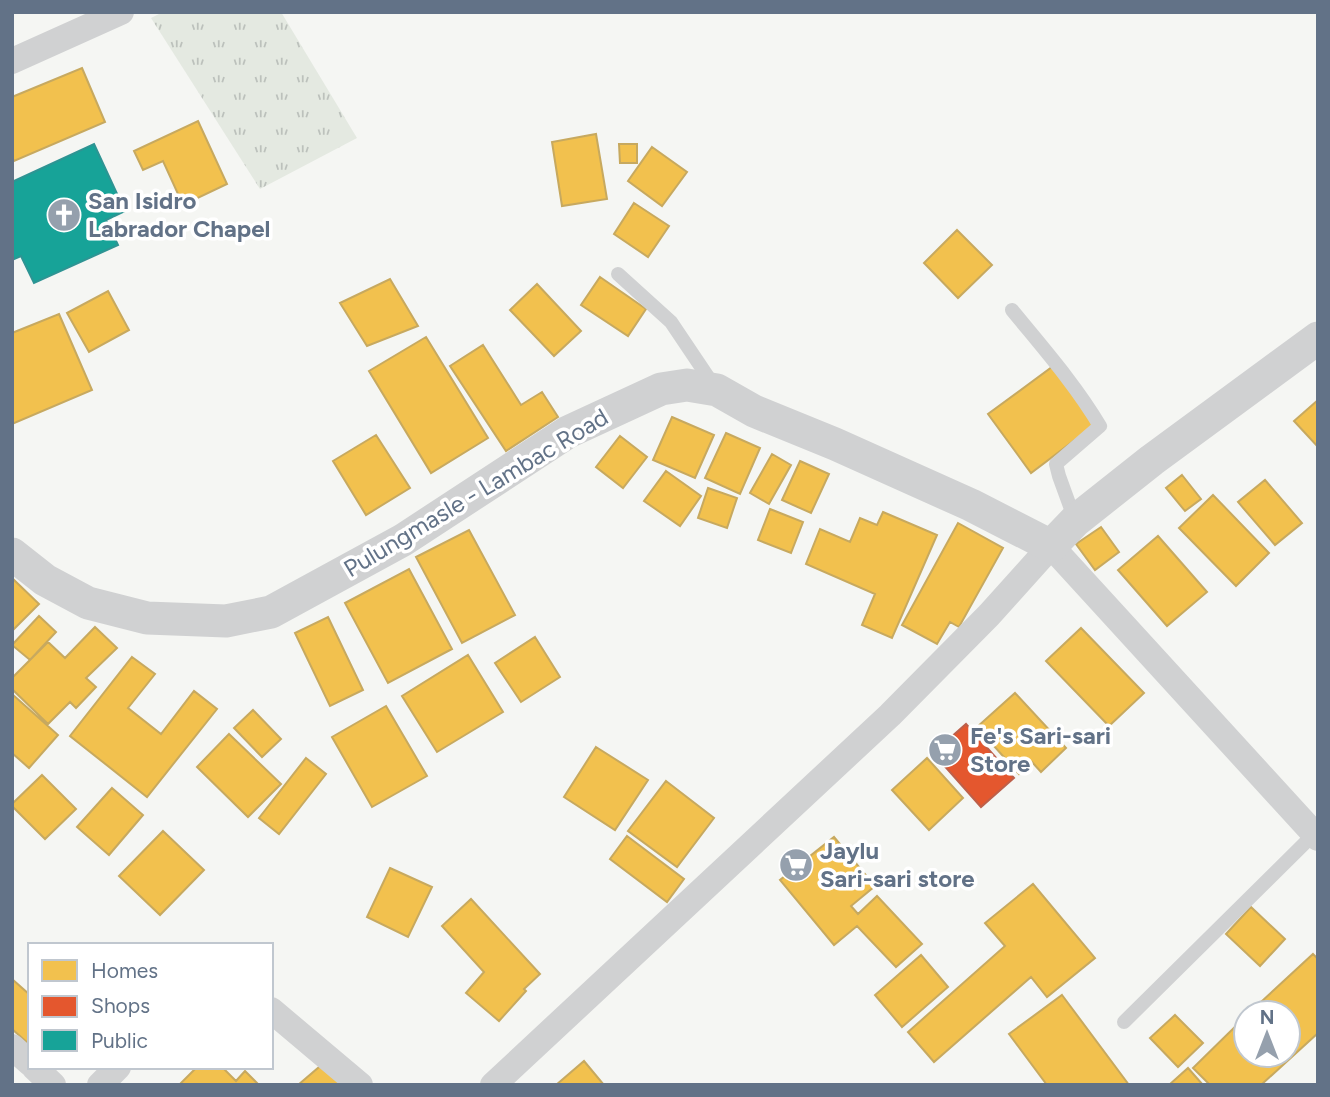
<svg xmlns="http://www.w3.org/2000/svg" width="1330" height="1097" font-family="Figtree,sans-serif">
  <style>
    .park { fill: url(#park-tufts) }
    .homes { fill: #f2c14e; stroke: #c7a95f; stroke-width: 2 }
    .shops { fill: #e4572e; stroke: #bd5f49; stroke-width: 2 }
    .public { fill: #17a398; stroke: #2e9493; stroke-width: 2 }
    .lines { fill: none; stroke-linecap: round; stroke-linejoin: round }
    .service { stroke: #d0d1d2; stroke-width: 14 }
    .minor { stroke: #d0d1d2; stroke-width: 26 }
    .tertiary { stroke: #d0d1d2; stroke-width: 33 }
    .labels { text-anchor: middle; stroke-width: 7; stroke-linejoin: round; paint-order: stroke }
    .poi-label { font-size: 24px; font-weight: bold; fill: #627287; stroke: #fff; text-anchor: start }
    .street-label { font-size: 24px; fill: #627287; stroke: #fff }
  </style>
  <defs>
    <pattern id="park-tufts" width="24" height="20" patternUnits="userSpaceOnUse" patternTransform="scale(1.75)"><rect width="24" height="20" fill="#e4e9e1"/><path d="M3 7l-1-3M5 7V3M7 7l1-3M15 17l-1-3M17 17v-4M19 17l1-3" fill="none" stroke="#bcc1bc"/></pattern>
  </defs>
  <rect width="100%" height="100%" fill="#f5f6f3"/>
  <path class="park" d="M163 12H281L357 138 260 189 151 18Z"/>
  <path class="homes" d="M82 68 105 122 14 161 12 157V97Z
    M198 121 227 184 183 205 163 161 143 170 134 151Z
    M596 134 607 199 562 206 552 142Z
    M619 144H637V163H620Z
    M652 147 687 172 662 206 628 181Z
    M634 203 669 226 648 257 614 234Z
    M957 230 992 265 958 298 924 263Z
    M600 277 646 309 628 336 581 305Z
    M390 279 418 326 367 346 340 303Z
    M537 284 581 331 554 356 510 310Z
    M108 291 129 330 89 352 67 313Z
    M59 314 92 390 12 424V333Z
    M426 337 488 438 431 473 369 371Z
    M483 345 521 405 542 392 558 417 506 451 450 366Z
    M1052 367 1096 424 1031 473 988 414Z
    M1318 400V447L1294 421Z
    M672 417 714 435 695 478 653 460Z
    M726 433 760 448 740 494 705 478Z
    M376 435 410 488 366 515 333 461Z
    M620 436 647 457 623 488 596 467Z
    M772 454 791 465 769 504 750 493Z
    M800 461 829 474 811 513 782 500Z
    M666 471 701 496 680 526 644 501Z
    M1182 475 1201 499 1185 511 1166 488Z
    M1265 480 1302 523 1275 545 1238 502Z
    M708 488 737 498 727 528 698 518Z
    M1213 495 1269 553 1236 586 1179 528Z
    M770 509 803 522 791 553 758 540Z
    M883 512 937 535 892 638 862 625 875 594 806 564 820 529 850 542 860 518 877 525Z
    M958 523 1003 548 959 627 950 622 937 644 902 625Z
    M1101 527 1119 552 1095 570 1076 544Z
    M469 530 515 615 462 643 416 557Z
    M1158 536 1207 592 1167 626 1118 570Z
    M409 569 452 649 388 683 345 603Z
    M12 578 39 604 12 631Z
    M39 616 56 632 30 660 12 645Z
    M328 617 363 690 330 706 295 633Z
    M95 627 117 648 86 678 96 687 76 708 70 702 48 724 12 689V678L48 642 65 658Z
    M1081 628 1144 693 1109 726 1046 661Z
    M535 637 560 677 521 702 495 663Z
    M468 655 503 712 437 752 402 696Z
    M132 657 155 674 128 708 161 734 194 691 217 709 147 797 70 736Z
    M1015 693 1066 748 1041 772 1032 762 1019 774 977 727Z
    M12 694 58 735 29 768 12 753Z
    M386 706 427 776 372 807 332 737Z
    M253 710 281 739 262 757 234 728Z
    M229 734 281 784 248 817 197 767Z
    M596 747 648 780 615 830 564 797Z
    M306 758 326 774 279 834 259 818Z
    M927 758 963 798 929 830 892 790Z
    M42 775 76 809 45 839 12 806V804Z
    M666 781 714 818 677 867 628 831Z
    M112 788 143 815 109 855 77 827Z
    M163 831 204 870 160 915 119 876Z
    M627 836 684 879 667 902 610 859Z
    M834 837 875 886 851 906 858 914 877 896 922 944 896 967 857 926 834 945 780 880Z
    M390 868 432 887 408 937 367 917Z
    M1033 884 1095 958 1047 997 1031 977 934 1062 908 1032 1005 946 985 923Z
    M471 899 540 974 524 989 526 991 499 1021 466 993 484 972 442 926Z
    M1251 907 1285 939 1260 966 1226 934Z
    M1313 954 1318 959V1033L1261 1085H1210L1193 1068 1246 1016V1055H1288V1013H1249Z
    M921 955 948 987 902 1027 875 995Z
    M12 979 30 995V1045L12 1029Z
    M1062 995 1129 1085H1047L1009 1034Z
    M1175 1015 1203 1043 1178 1067 1150 1038Z
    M584 1061 604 1085H556Z
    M325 1062 346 1085H298Z
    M197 1067H222L236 1081 245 1071 259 1085H179Z
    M1188 1068 1203 1085H1169Z"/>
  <path class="shops" d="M966 724 1014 778 981 807 933 753Z"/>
  <path class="public" d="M94 144 125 211 106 220 118 245 34 283 21 256 12 260V182Z"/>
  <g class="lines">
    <path class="service" d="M618 274 671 322 714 386
      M1012 310C1043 348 1075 384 1100 426L1056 464 1059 476 1075 520
      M1124 1022 1314 834"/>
    <path class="minor" d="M12 61 121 12
      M271 1010 360 1085
      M12 1047 30 1063
      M34 1067 53 1085
      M100 1085 118 1067
      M493 1085 890 715 989 615 1051 546 1318 838"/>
    <path class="tertiary" d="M12 554 45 580 88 603 147 618 226 621 271 612 403 540 568 432 661 389 687 385 717 390 754 411 835 444 971 505 1051 546 1075 521 1152 460 1318 338"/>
  </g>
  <defs>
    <g id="church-disc" transform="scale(1.75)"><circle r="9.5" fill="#95a0ad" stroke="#fff"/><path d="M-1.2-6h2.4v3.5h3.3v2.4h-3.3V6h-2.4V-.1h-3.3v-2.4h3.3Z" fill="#fff"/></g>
    <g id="supermarket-disc" transform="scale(1.75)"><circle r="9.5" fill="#95a0ad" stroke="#fff"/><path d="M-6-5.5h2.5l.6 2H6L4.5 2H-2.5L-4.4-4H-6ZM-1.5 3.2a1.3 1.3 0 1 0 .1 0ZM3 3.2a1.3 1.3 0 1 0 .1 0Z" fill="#fff"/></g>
  </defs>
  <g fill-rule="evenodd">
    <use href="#church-disc" x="64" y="215"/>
    <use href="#supermarket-disc" x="945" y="750"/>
    <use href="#supermarket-disc" x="796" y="865"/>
  </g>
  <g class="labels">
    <g class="poi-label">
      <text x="88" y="209">San Isidro<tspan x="88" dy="28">Labrador Chapel</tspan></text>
      <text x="970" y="744">Fe's Sari-sari<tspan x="970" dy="28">Store</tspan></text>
      <text x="820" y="859">Jaylu<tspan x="820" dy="28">Sari-sari store</tspan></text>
    </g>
    <g class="street-label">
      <text transform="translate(476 493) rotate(-31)" y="8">Pulungmasle - Lambac Road</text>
    </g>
  </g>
  <rect width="1330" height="1097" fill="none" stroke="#627287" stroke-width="28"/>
  <rect x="28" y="943" width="245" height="126" fill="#ffffff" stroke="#c0c7cf" stroke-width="2"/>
  <rect x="42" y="960" width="35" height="21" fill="#f2c14e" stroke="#c0c7cf" stroke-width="2"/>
  <text x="91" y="978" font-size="21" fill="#627287">Homes</text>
  <rect x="42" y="996" width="35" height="21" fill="#e4572e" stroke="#c0c7cf" stroke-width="2"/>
  <text x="91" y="1013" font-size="21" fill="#627287">Shops</text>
  <rect x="42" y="1030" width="35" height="21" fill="#17a398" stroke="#c0c7cf" stroke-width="2"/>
  <text x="91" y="1048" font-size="21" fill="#627287">Public</text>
  <g transform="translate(1267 1034)"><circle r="33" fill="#ffffff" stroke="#c0c7cf" stroke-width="2"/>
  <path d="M0-5L12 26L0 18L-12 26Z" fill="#95a0ad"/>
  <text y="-10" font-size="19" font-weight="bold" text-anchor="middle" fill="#627287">N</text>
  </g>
</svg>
